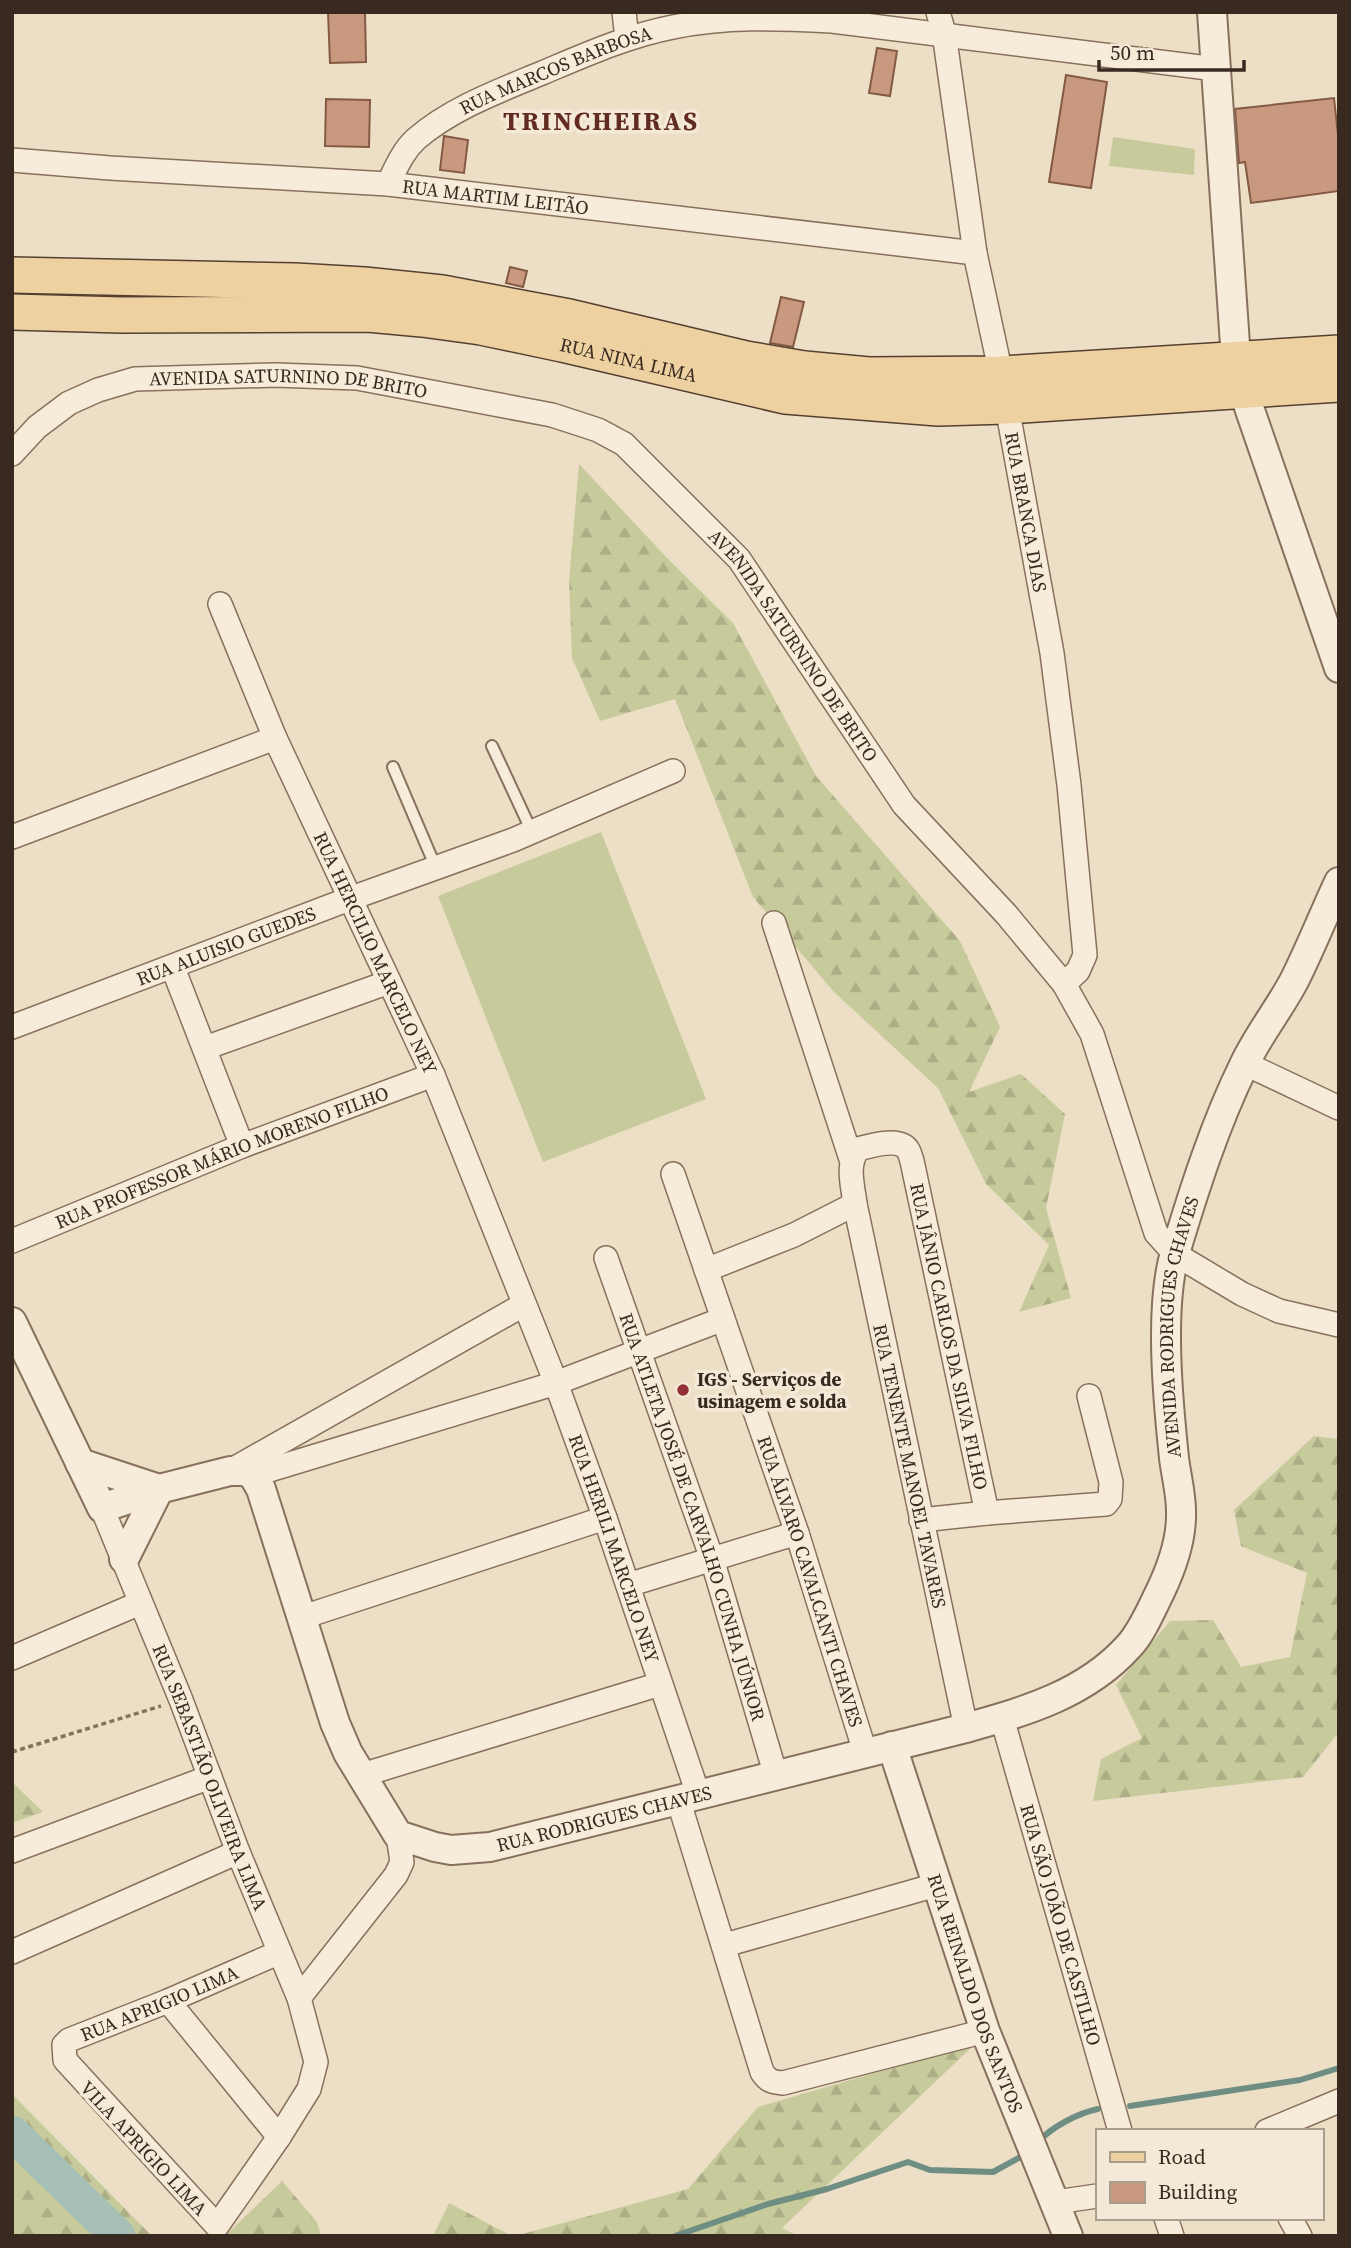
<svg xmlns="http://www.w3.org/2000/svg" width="1351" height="2248" font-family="'Source Serif 4',serif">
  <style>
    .grass { fill: #c7ca9b }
    .forest { fill: url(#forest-firs) }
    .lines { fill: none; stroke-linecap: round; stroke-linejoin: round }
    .stream { stroke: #6e8e84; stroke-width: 6 }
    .river { stroke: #a7c0b7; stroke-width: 35 }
    .building { fill: #c8997e; stroke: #845a44; stroke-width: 2 }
    .service-casing { stroke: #87715d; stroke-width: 14 }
    .minor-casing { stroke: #87715d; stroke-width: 26 }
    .tertiary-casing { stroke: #87715d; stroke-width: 32 }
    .primary-casing { stroke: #553f31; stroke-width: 38 }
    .path { stroke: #87715d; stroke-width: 3.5; stroke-dasharray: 5 3.5; stroke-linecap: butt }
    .service { stroke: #f7ecd9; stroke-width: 10 }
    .minor { stroke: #f7ecd9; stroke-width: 23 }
    .tertiary { stroke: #f7ecd9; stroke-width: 28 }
    .primary { stroke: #edd1a1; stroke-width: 35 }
    .poi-dot { fill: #923036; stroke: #f4e9d6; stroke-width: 2.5 }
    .labels { text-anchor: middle; stroke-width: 7; stroke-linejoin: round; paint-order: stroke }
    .street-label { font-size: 19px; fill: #382a20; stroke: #f4e9d6 }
    .poi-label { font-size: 19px; font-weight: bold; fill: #382a20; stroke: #f4e9d6; text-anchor: start }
    .district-label { font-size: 26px; font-weight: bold; letter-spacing: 2px; fill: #622b21; stroke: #f4e9d6 }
  </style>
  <defs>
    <pattern id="forest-firs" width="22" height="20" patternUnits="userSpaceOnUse" patternTransform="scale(1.75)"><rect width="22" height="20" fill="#c7ca9b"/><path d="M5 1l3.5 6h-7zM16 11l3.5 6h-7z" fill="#acae85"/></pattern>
  </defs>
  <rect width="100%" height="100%" fill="#ecdfc6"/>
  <path class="grass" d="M1113 137 1195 149 1194 175 1109 166Z
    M601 832 706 1099 543 1162 438 896Z"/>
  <path class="forest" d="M579 464 669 560 733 623 816 776 960 941 1000 1027 969 1092 1021 1074 1065 1114 1046 1208 1071 1298 1019 1312 1049 1245 986 1184 938 1088 834 992 753 897 675 699 600 721 572 658 569 581Z
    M1314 1436 1339 1439V1732L1303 1777 1093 1801 1101 1759 1142 1738 1116 1685 1170 1621 1213 1620 1241 1667 1290 1657 1307 1573 1241 1546 1234 1510Z
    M12 1782 43 1812 12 1823Z
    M975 2044 782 2228 798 2236H515L688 2189 758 2107Z
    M12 2094 152 2236H12Z
    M282 2181 317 2222 321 2236H225Z
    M449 2203 512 2236H433Z"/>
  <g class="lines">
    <path class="stream" d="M1130 2106 1300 2080 1339 2068
      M1039 2141C1052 2127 1078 2113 1098 2109
      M675 2236 768 2204 827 2189 908 2162 930 2170 993 2172 1026 2154"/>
    <path class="river" d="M12 2133 118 2236"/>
  </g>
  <path class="building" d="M328 12H365L366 62 330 63Z
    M877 48 897 51 890 96 869 93Z
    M1066 75 1107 82 1091 188 1049 182Z
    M1334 98 1339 144V191L1251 203 1245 162 1239 163 1235 109Z
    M326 99 370 100 369 147 325 146Z
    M444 136 468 140 464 173 440 170Z
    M510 267 527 271 523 287 506 283Z
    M781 297 804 302 793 347 770 343Z"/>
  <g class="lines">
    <g class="service-casing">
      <path id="service" d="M492 746 532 832
        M393 767 436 868"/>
    </g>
    <g class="minor-casing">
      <g id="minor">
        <path d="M624 12 627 38"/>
        <path id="s1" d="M938 12 944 33 975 253 1001 374 1052 653 1069 785 1085 955 1078 971 1064 984"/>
        <path id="s2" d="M12 160 110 168 388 184 975 253"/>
        <path id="s3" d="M388 184C396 168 402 152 416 139 452 108 499 91 542 73 585 55 627 36 673 27 725 16 778 18 832 21L1216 69"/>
        <path id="s4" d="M12 454 37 427 69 403 98 390 135 379 276 375 357 378 552 415 598 430 624 444 739 559 904 805 1006 914 1064 984 1092 1034 1156 1233 1175 1254 1242 1294 1279 1311 1339 1325"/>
        <path id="s5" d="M220 604 275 738 433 1075 556 1383 605 1518 698 1794"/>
        <path d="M12 837 275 738"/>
        <path d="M774 923 851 1159"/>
        <path d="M173 968 242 1146"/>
        <path id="s6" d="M12 1027 349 899 513 840 673 771"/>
        <path d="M205 1048 389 982"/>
        <path d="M1244 1063 1339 1108"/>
        <path id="s7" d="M673 1174 797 1533 865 1752"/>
        <path id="s8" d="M12 1241 242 1146 433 1075"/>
        <path id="s9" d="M606 1258 712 1559 776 1776"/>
        <path d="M706 1270 794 1235 855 1204"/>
        <path d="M230 1471 523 1305"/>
        <path d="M253 1475 556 1383 723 1319"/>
        <path id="s10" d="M102 1508 181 1700 238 1852 299 1998 316 2062 309 2089 279 2137 217 2226 65 2060 64 2045 69 2040 168 2001 280 1952"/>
        <path d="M921 1520 987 1513 1106 1504 1110 1499 1111 1482 1089 1396"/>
        <path d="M628 1585 797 1533"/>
        <path d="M300 1618 605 1518"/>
        <path d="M12 1658 140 1603"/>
        <path id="s11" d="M1002 1718 1120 2131"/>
        <path id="s12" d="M966 1728 855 1204C853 1185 846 1166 858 1149 869 1146 893 1139 904 1146 909 1149 910 1155 912 1161L987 1513"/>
        <path d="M362 1775 660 1684"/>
        <path d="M678 1799 762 2072C768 2081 772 2082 783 2083L985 2031"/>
        <path d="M12 1851 210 1777"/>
        <path d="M725 1945 936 1885"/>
        <path d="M12 1952 238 1852"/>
        <path d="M299 1998 396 1875 402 1862 398 1835"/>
        <path d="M168 2001 279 2137"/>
        <path d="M1267 2131 1339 2101"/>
        <path d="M1056 2202 1097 2196"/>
        <path d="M1166 2218 1172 2236"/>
        <path d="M1290 2218 1300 2236"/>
      </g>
    </g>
    <g class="tertiary-casing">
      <g id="tertiary">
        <path d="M1212 12 1236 359 1243 390 1339 668"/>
        <path id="s13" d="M12 1322 102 1508 159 1489 230 1471H244L253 1475 261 1489 335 1723 348 1753 398 1835 435 1847 451 1850 490 1847 966 1728C1026 1711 1086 1694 1129 1646 1142 1632 1151 1610 1160 1592 1172 1567 1182 1538 1181 1511 1181 1493 1176 1475 1174 1458 1168 1401 1159 1307 1175 1253 1194 1190 1215 1124 1244 1065 1258 1035 1280 1008 1295 979 1311 947 1324 914 1339 882"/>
        <path d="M80 1463 159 1489 124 1559"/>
        <path id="s14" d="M892 1746 985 2031 1068 2236"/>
      </g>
    </g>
    <g class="primary-casing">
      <g id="primary">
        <path d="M12 275 295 281 364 285 442 293 569 317 746 359 804 369 869 375 1001 374 1339 353"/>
        <path id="s15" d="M12 312 121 315 368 314 422 319 481 327 562 344 785 396 938 408 1006 406 1339 384"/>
      </g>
    </g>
    <path class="path" d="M12 1752 161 1706"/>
    <use href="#service" class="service"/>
    <use href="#minor" class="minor"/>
    <use href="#tertiary" class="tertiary"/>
    <use href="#primary" class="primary"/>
  </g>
  <circle class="poi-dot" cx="683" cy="1390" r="7"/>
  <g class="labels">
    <g class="street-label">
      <text dy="7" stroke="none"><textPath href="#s3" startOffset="210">RUA MARCOS BARBOSA</textPath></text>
      <text dy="7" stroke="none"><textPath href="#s2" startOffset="485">RUA MARTIM LEITÃO</textPath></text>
      <text dy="7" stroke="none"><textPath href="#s15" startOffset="621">RUA NINA LIMA</textPath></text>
      <text dy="7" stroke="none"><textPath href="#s4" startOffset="301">AVENIDA SATURNINO DE BRITO</textPath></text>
      <text dy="7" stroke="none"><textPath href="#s1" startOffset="508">RUA BRANCA DIAS</textPath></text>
      <text dy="7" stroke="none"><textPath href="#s4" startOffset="910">AVENIDA SATURNINO DE BRITO</textPath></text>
      <text dy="7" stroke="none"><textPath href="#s6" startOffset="229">RUA ALUISIO GUEDES</textPath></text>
      <text dy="7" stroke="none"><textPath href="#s5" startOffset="382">RUA HERCILIO MARCELO NEY</textPath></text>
      <text dy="7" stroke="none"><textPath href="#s8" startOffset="226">RUA PROFESSOR MÁRIO MORENO FILHO</textPath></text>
      <text dy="7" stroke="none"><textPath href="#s13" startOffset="1857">AVENIDA RODRIGUES CHAVES</textPath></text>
      <text dy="7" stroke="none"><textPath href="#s12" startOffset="836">RUA JÂNIO CARLOS DA SILVA FILHO</textPath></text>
      <text transform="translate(910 1466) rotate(78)" y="7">RUA TENENTE MANOEL TAVARES</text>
      <text dy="7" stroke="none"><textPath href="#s9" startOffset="273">RUA ATLETA JOSÉ DE CARVALHO CUNHA JÚNIOR</textPath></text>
      <text dy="7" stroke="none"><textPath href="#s5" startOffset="1024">RUA HERILI MARCELO NEY</textPath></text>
      <text dy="7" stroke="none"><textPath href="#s7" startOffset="430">RUA ÁLVARO CAVALCANTI CHAVES</textPath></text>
      <text dy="7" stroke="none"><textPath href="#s10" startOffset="290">RUA SEBASTIÃO OLIVEIRA LIMA</textPath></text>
      <text dy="7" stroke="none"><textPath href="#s13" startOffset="966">RUA RODRIGUES CHAVES</textPath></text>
      <text dy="7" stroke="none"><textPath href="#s11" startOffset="215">RUA SÃO JOÃO DE CASTILHO</textPath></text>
      <text dy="7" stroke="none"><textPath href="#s14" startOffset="261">RUA REINALDO DOS SANTOS</textPath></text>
      <text dy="7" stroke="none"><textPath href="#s10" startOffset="1132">RUA APRIGIO LIMA</textPath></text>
      <text transform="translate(144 2148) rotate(47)" y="7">VILA APRIGIO LIMA</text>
    </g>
    <g class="poi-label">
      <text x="697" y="1386">IGS - Serviços de<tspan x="697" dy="22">usinagem e solda</tspan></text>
    </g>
    <g class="district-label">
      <text x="601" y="130">TRINCHEIRAS</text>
    </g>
  </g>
  <rect width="1351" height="2248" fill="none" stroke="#382a20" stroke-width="28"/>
  <rect x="1096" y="2129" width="228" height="91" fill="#f4e9d6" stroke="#a99d8d" stroke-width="2"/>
  <rect x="1110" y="2152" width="35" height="10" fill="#edd1a1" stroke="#a99d8d" stroke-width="2"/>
  <text x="1158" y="2164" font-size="21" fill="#382a20">Road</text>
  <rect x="1110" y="2182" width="35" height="21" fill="#c8997e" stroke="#a99d8d" stroke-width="2"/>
  <text x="1158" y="2199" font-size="21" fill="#382a20">Building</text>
  <path d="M1099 60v10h145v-10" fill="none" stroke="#382a20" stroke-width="3.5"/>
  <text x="1110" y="60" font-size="21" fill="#382a20" stroke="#f4e9d6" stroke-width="5" paint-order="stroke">50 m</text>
</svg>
